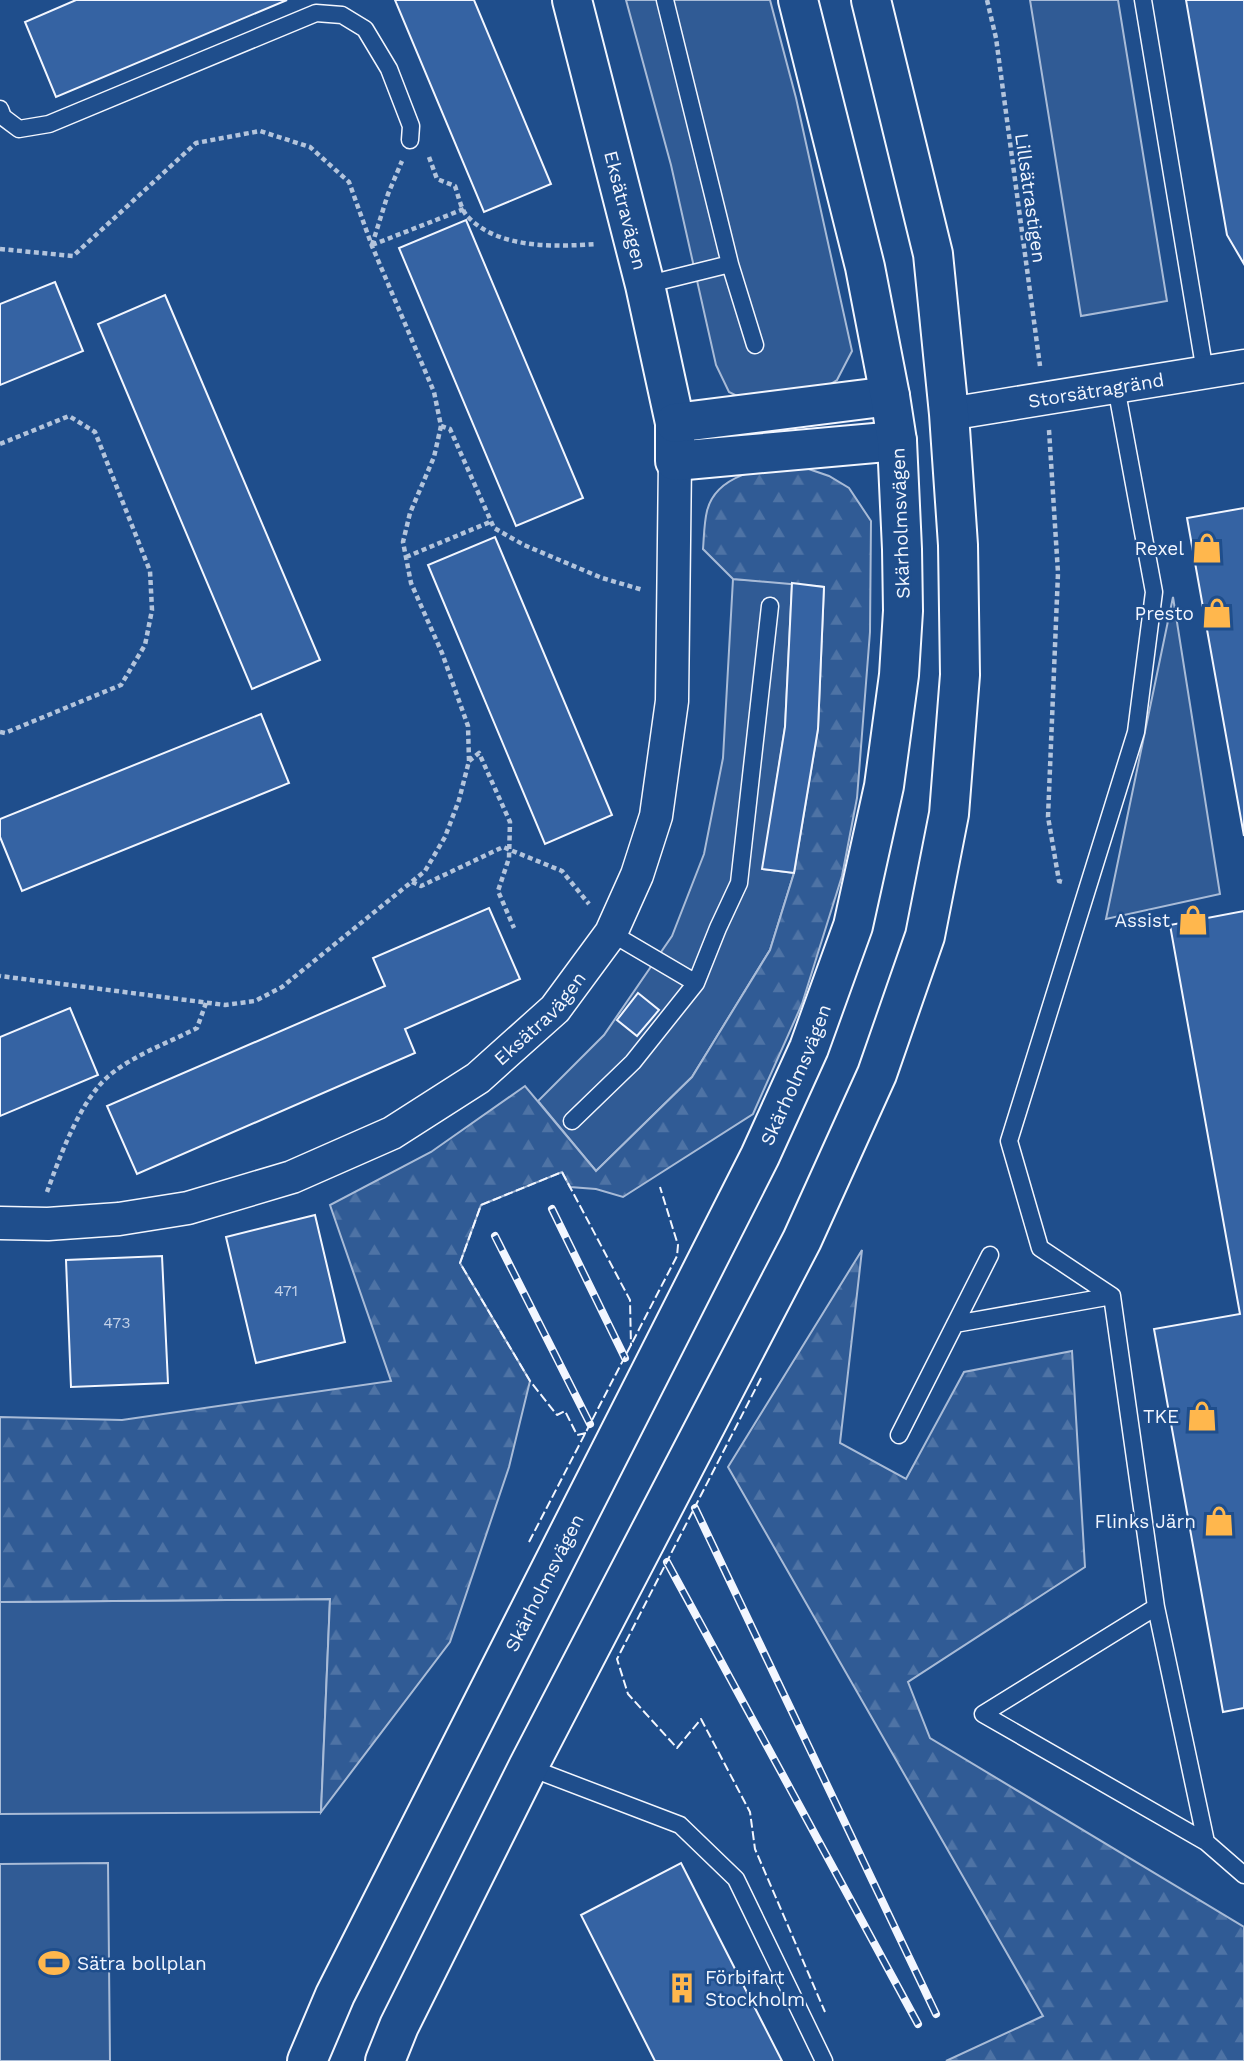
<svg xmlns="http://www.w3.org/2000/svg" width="1244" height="2061" font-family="'Work Sans',sans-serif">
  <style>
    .built { fill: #305b95; stroke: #a8bbd7; stroke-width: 2 }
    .forest { fill: url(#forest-firs); stroke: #a8bbd7; stroke-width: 2 }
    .building { fill: #3563a3; stroke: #f2f6ff; stroke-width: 2 }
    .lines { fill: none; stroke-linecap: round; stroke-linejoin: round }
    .service-casing { stroke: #f2f6ff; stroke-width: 19 }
    .minor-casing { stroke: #f2f6ff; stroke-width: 35 }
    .tertiary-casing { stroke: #f2f6ff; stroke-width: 42 }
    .secondary-casing { stroke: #f2f6ff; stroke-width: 42 }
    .path { stroke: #b3c4dc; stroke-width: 4.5; stroke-dasharray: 5 3.5; stroke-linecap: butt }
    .service { stroke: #1f4e8c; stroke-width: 16 }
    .minor { stroke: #1f4e8c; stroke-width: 32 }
    .tertiary { stroke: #1f4e8c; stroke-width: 38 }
    .secondary { stroke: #1f4e8c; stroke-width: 38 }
    .rail-casing { stroke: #f2f6ff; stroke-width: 8 }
    .rail { stroke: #1f4e8c; stroke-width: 5; stroke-dasharray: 16; stroke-linecap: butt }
    .fence { stroke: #f2f6ff; stroke-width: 2; stroke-dasharray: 9 3.5; stroke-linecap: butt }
    .labels { text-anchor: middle; stroke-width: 5; stroke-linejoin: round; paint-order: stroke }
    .number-label { font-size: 16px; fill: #c3d1e8 }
    .street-label { font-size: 19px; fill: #f2f6ff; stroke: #1f4e8c }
    .poi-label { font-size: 19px; fill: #f2f6ff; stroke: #1f4e8c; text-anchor: end }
  </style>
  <defs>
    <pattern id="forest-firs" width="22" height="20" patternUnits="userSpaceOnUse" patternTransform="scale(1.75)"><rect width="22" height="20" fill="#305b95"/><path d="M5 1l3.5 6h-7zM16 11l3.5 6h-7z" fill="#4e73a5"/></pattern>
  </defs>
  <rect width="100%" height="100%" fill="#1f4e8c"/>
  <path class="built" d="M626 0H770L796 98 852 351 837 380 814 394 751 403 729 392 716 365 671 165Z
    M1030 0H1118L1167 301 1081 316Z
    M733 579 792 583 785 727 763 869 794 873 770 950 692 1077 596 1171 538 1101 604 1035 672 936 704 854 723 758Z
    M1173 597 1220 894 1106 919Z
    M330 1599 321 1812 0 1814V1602Z
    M108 1863 110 2061H0V1864Z"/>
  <path class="forest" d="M794 464 829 476 849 488 871 521 870 632 857 798 842 876 802 1004 753 1114 623 1197 596 1189 570 1187 562 1172 481 1205 460 1263 530 1381 509 1467 450 1642 321 1812 330 1599 0 1602V1417L122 1420 391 1381 330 1205 431 1152 525 1086 596 1171 692 1077 770 950 794 873 818 729 824 587 733 579 703 549C704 537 704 523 707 511 716 474 763 468 794 464Z
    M862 1250 840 1443 906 1479 964 1372 1072 1351 1085 1567 908 1682 930 1738 1244 1927V2061H946L1043 2016 728 1467Z"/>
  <path class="building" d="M76 0H287L56 97 25 22Z
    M395 0H474L551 184 484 212Z
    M1186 0H1244V264L1227 235Z
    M466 220 583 498 516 526 399 248Z
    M55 282 83 351 0 385V304Z
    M165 295 320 660 252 689 98 324Z
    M1244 508V836L1187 518Z
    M495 537 612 815 545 844 428 565Z
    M792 583 824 587 818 729 794 873 762 869 785 727Z
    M261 714 289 783 22 891 0 837V819Z
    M489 908 520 979 405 1029 415 1053 137 1174 107 1106 385 986 373 958Z
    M1244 911V1708L1223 1712 1154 1329 1240 1314 1170 925Z
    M638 993 659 1010 637 1036 617 1020Z
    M70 1008 98 1075 0 1116V1037Z
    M315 1215 345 1342 256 1363 226 1237Z
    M162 1256 168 1383 71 1387 66 1260Z
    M681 1863 782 2061H655L581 1915Z"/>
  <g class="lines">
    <g class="service-casing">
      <path id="service" d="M665 0 730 264 755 345
        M1143 0 1205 372
        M0 109 3 117 19 129 49 124 316 13 342 15 365 29 389 69 411 126 410 140
        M645 285 730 264
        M1116 387 1154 592 1136 732 1009 1141 1040 1248 1112 1296 1156 1607 1206 1842 1244 1875
        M611 933 696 983
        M572 1121 633 1062 696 983 718 928 739 883 770 606
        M955 1324 1112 1296
        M899 1435 990 1255
        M1156 1607 983 1714 1206 1842
        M528 1767 680 1825 736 1879 824 2061"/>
    </g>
    <g class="minor-casing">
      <g id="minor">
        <path id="s1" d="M949 414 1244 366"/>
        <path id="s2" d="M0 1223 48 1224 119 1219 188 1208 292 1177 392 1133 478 1078 555 1009 611 933 637 875 656 816 672 701 675 461"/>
      </g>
    </g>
    <g class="tertiary-casing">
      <g id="tertiary">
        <path id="s3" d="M572 0 645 285 675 423V461L897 441"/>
        <path d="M675 423 890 396"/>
      </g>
    </g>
    <g class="secondary-casing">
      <g id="secondary">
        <path id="s4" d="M307 2061 335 1995 760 1156 809 1048 853 926 884 786 899 675 903 611 902 549 897 441 890 396 865 267 798 0"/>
        <path d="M385 2061 399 2026 528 1767 802 1240 877 1074 925 936 949 814 960 675 958 545 949 414 933 254 871 0"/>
      </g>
    </g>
    <path class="path" d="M987 0 996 38 1040 366
      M429 157 437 179 455 186C458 195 461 209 467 216 498 249 554 247 596 244
      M372 245 388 194 402 161
      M372 245 464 209
      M0 249 73 256 196 143 260 131 310 147 349 182 372 246 434 392 441 426 434 457 410 513 403 542 411 583 442 653 468 726 469 761 459 800 445 837 425 871 282 987 255 1001 225 1005 0 976
      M441 426 450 429 494 528 524 545 602 578 643 590
      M1049 430 1058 573 1048 817 1059 881 1063 882
      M0 444 69 416 95 432 150 571 152 610 145 645 121 685 5 733 0 732
      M406 557 490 522
      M469 761 479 753 510 822 509 858 498 891 514 928
      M412 882 421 886 503 847 562 871 589 904
      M47 1192C60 1156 81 1098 111 1074 136 1054 168 1043 197 1028L206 1003"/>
    <use href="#service" class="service"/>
    <use href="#minor" class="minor"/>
    <use href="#tertiary" class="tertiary"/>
    <use href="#secondary" class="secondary"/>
    <g class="rail-casing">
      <path id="rail" d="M552 1209 625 1358
        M495 1236 590 1424
        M695 1508 936 2014
        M667 1562 918 2024"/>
    </g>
    <use href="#rail" class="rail"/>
    <path class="fence" d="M761 1378 617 1659 628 1694 677 1748 701 1719 750 1812 755 1849 825 2012
      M586 1433 577 1435 565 1411 557 1415 530 1381 460 1263 481 1205 562 1172 630 1300 631 1346
      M529 1542 677 1256 678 1245 660 1187"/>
  </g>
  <defs>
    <g id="shop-bare" transform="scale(2.415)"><path d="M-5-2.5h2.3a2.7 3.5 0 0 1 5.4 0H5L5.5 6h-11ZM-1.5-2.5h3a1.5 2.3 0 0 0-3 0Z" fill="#ffb74d" stroke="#1f4e8c" stroke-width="2.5" paint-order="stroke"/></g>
    <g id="stadium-bare" transform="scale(2.415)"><path d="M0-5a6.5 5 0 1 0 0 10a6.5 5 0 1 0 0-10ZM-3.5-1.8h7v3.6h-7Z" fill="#ffb74d" stroke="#1f4e8c" stroke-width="2.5" paint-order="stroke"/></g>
    <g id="building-bare" transform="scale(2.415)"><path d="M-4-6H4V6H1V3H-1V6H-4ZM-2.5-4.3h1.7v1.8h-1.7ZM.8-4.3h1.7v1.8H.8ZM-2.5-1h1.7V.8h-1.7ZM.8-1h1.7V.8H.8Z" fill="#ffb74d" stroke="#1f4e8c" stroke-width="2.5" paint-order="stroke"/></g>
  </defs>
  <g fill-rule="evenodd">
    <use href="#shop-bare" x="1207" y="548"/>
    <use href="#shop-bare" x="1217" y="613"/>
    <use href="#shop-bare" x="1193" y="920"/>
    <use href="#shop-bare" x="1202" y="1416"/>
    <use href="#shop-bare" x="1219" y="1521"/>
    <use href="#stadium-bare" x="54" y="1963"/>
    <use href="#building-bare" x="682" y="1988"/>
  </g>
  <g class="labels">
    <g class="number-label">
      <text x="286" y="1296">471</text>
      <text x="117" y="1328">473</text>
    </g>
    <g class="street-label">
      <text transform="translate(1031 198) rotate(82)" y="7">Lillsätrastigen</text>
      <text dy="7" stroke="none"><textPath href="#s3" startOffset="217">Eksätravägen</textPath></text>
      <text dy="7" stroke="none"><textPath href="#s1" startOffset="149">Storsätragränd</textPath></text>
      <text transform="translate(900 523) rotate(-92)" y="7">Skärholmsvägen</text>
      <text dy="7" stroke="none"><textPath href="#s2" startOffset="595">Eksätravägen</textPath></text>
      <text dy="7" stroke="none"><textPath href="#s4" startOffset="1101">Skärholmsvägen</textPath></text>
      <text dy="7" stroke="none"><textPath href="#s4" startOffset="534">Skärholmsvägen</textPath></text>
    </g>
    <g class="poi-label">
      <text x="1184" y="555">Rexel</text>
      <text x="1194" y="620">Presto</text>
      <text x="1170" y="927">Assist</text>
      <text x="1179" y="1423">TKE</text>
      <text x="1196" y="1528">Flinks Järn</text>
      <text x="77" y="1970" text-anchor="start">Sätra bollplan</text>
      <text x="705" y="1984" text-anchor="start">Förbifart<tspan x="705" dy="22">Stockholm</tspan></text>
    </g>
  </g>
</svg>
